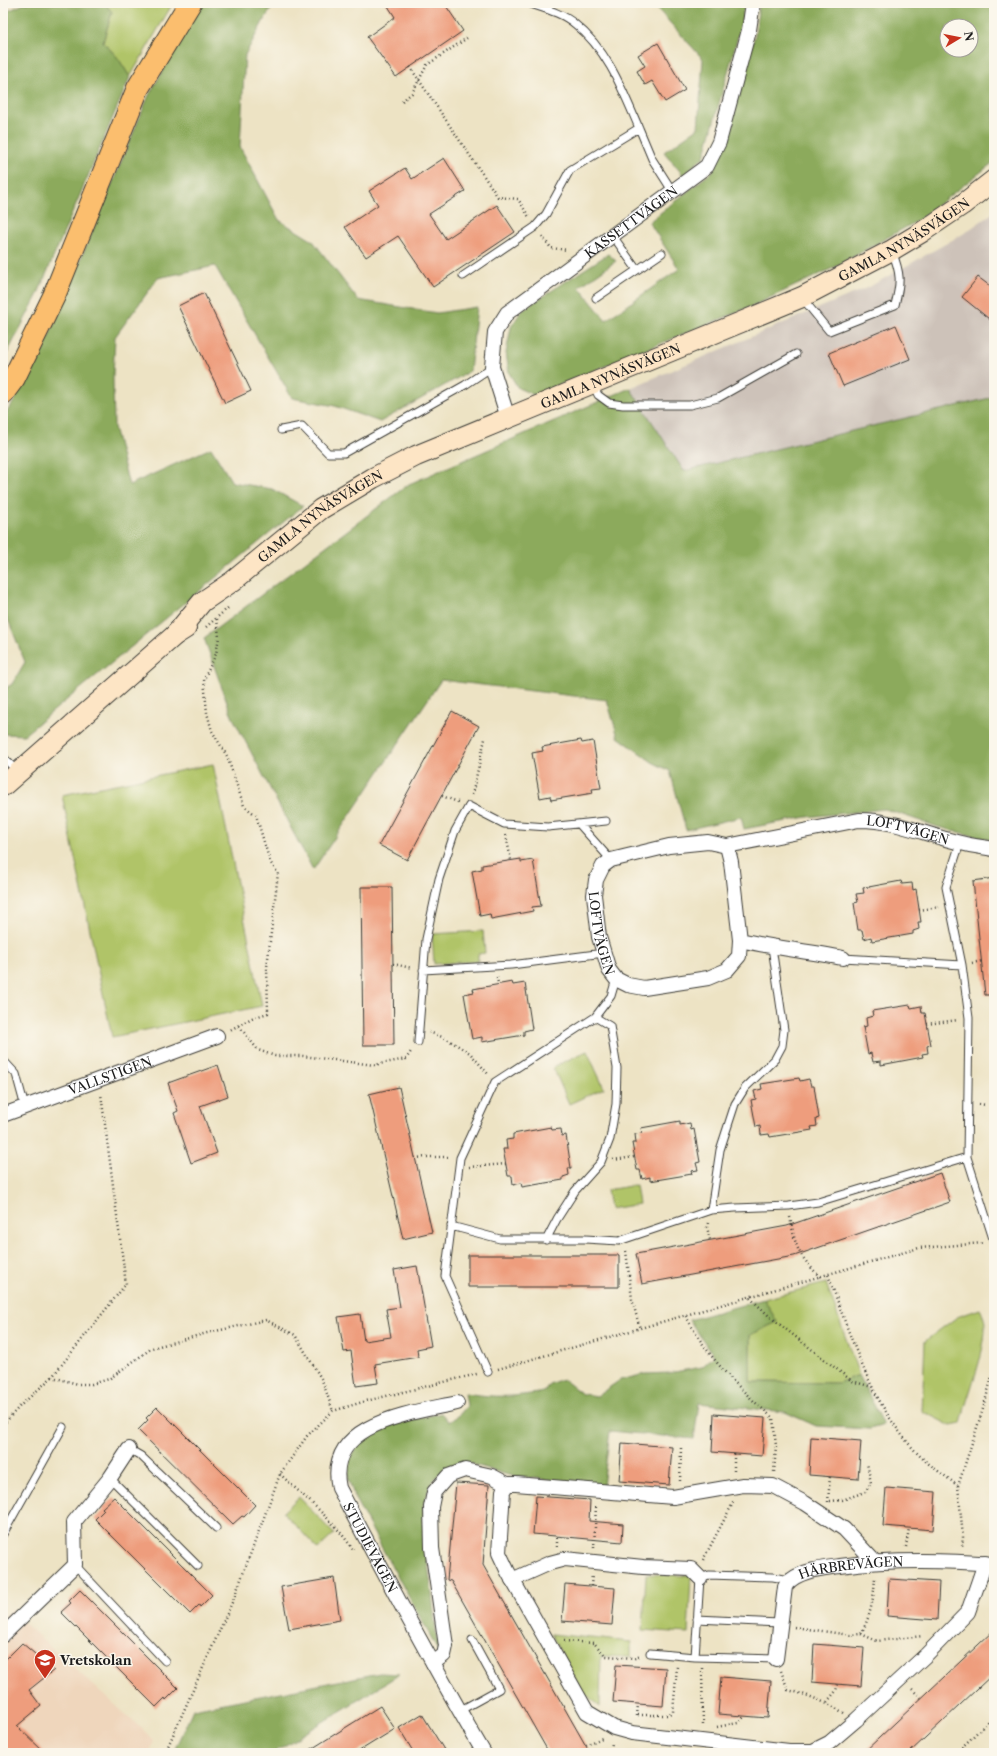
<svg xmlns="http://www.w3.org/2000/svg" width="997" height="1756" font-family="'Libre Caslon Text',serif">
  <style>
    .built { fill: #efd6bc }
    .industrial { fill: #cdc2b9 }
    .green { fill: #b0c468; stroke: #667042 }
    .forest { fill: #8caa5c; stroke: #54633c; fill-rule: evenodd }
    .building { fill: #ee9d7d }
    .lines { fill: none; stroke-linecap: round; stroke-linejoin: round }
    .lane-casing { stroke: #3b3a35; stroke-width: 9 }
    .street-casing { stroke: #3b3a35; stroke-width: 16 }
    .secondary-casing { stroke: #3b3a35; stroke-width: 22 }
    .highway-casing { stroke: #3b3a35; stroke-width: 24 }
    .path { stroke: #3b3a35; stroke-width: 2.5; stroke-dasharray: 1 3; stroke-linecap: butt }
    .lane { stroke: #fff; stroke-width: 7 }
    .street { stroke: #fff; stroke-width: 14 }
    .secondary { stroke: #fde5c5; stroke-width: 20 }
    .highway { stroke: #fbbe6e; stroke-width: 22 }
    .labels { text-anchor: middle; stroke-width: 3; stroke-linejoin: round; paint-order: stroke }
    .street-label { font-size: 13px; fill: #1c1c1c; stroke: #fbf7ec }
    .poi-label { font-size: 13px; font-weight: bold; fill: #1c1c1c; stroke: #fbf7ec; text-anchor: start }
  </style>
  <rect width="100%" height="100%" fill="#fbf7ec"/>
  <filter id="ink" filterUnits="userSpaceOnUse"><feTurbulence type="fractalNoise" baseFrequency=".025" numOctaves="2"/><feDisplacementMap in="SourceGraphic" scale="8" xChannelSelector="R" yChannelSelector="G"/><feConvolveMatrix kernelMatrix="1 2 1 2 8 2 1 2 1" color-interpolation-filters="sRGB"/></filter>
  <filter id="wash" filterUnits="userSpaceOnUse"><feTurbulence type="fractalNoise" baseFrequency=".012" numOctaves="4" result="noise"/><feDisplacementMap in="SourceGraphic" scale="16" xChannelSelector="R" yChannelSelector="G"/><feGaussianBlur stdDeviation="0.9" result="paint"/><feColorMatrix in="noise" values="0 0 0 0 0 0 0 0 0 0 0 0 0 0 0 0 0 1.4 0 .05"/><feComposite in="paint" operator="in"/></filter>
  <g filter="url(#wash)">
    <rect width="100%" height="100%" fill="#ede3c4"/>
    <path class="built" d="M10 1610 154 1740 150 1753H3V1620Z"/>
    <path class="industrial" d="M994 212V397L683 472 630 388 869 287 963 234Z"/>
    <path class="green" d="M104 3H173L130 77 118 58 103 42 112 12Z
      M213 764 262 1006 112 1037 62 795Z
      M483 931 485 953 478 954V961L434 964 432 934Z
      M587 1051 604 1088 569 1104 553 1067Z
      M636 1185 639 1204 610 1209 607 1190Z
      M826 1283 859 1375 838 1383 750 1382V1335L777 1322 764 1299Z
      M980 1309C982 1313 985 1319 985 1324 986 1355 967 1393 961 1424L951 1426 922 1411 925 1341 957 1317Z
      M299 1497 334 1534 318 1549 283 1512Z
      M646 1574 691 1576 688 1633 643 1630Z
      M551 1634 631 1642V1657L601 1656 600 1707 581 1690Z"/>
    <path class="forest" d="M26 3H104L112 12 103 42 118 58 130 77 37 296 3 361V13Z
      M202 3H275L264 20 245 55 240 147 279 220 313 241 358 300 437 313 477 307 470 371 380 422 335 406 292 398 215 266 158 278 115 337 113 376 114 427 129 485 211 448 232 482 272 489 303 506 24 735 3 734V690L12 684 25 662 9 622 3 613V417L13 403 45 345 149 95Z
      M652 3H745L740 29 704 157 683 175 664 152 698 128 703 59Z
      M759 3H994V162L917 221 833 268 750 307 534 395 518 388 509 373 506 353 511 327 522 310 608 254 616 261 579 287 606 320 679 269 649 222 713 171 725 143 755 35ZM947 26H971V50H947Z
      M630 388 684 471 994 397V841L938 827 885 809 807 817 744 829 741 817 686 830 670 771 652 762 618 737 607 700 441 680 313 870 232 716 204 638 409 484Z
      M764 1299 777 1322 750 1335V1382L838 1383 859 1375 884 1425 870 1429 816 1426 785 1412 699 1403 694 1439 610 1431 603 1486 508 1475 469 1463H459L448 1468 438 1475 431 1484 423 1505 424 1540 431 1585 438 1650 355 1499 348 1477 350 1458 360 1442 388 1426 441 1413 449 1422 460 1414 467 1406 465 1393C496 1398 513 1397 544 1392L549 1384 563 1379 582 1394 597 1396 620 1380 645 1374 669 1373 702 1367 714 1356 689 1320Z
      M380 1673 400 1674 273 1753H173L193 1709Z"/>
    <g id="blocks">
      <path class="building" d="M386 3H444L463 31 396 77 367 37 395 17Z
        M658 43 685 90 665 102 652 81 645 85 637 71 645 66 638 55Z
        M444 158 465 191 429 214 446 239 497 205 515 232 433 287 398 236 366 257 345 227 378 205 369 191 405 168 412 179Z
        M978 277 994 289V323L962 297Z
        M204 293 251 391 225 403 178 306Z
        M896 325 910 359 843 386 829 353Z
        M452 711 479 726 407 860 379 845Z
        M581 740 582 743 593 741 601 788 592 789 593 793 551 800 550 796 540 798 532 753 543 751 542 747Z
        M521 859V862L533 860 541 906 532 907 533 911 491 919 490 914 480 916 472 871 482 869V865Z
        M994 878V995H985L973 881Z
        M901 881 902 884 912 883 913 890 916 889 921 922H918L919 929 913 931V934L872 941 871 937 864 939 862 930H858L854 903 858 902 856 894 864 893 863 888Z
        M361 887H392L394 1045H363Z
        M512 982 513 985 525 983 532 1029 524 1031V1035L482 1042V1037L472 1039 464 994 474 992 473 989Z
        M910 1005 911 1008 921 1006 922 1013H925L931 1045 927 1046 928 1053 922 1054 923 1057 881 1065V1061L873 1062 871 1053 868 1054 863 1027 867 1026 866 1018 873 1016 872 1011Z
        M218 1065 228 1096 200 1106 217 1153 191 1163 174 1113 178 1111 168 1083Z
        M799 1078 800 1081 809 1079 811 1086H814L819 1118 816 1119 817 1126 811 1127 812 1130 770 1137 769 1134 761 1135 760 1126 756 1127 751 1100 756 1099 754 1091 762 1089 761 1084Z
        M399 1087 432 1232 403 1239 369 1094Z
        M680 1121V1125L690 1123 691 1130 694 1129 700 1162 696 1163 698 1170 691 1171 692 1174 650 1181V1177L642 1179 640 1170H637L632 1143H636L635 1134 642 1133 641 1128Z
        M551 1127 552 1130 561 1129 562 1136 566 1135 571 1168H568L569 1175 563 1177V1180L522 1187 521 1183 513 1185 512 1176H508L503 1149H507L506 1140 513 1139V1134Z
        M940 1173 950 1202 794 1256 642 1284 636 1254 787 1226Z
        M468 1255H619V1287H468Z
        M417 1266 431 1346 417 1349 418 1357 375 1364 378 1383 356 1386 351 1351 344 1352 338 1317 360 1314 364 1341 391 1337 386 1309 400 1307 394 1270Z
        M157 1407 255 1505 244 1517 242 1516 233 1524 138 1430 148 1420 146 1418Z
        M714 1414 765 1418 762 1456 712 1452Z
        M811 1437 861 1441 858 1479 809 1475Z
        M622 1443 672 1447 669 1485 619 1481Z
        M456 1483 489 1485 483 1565 590 1753H549L451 1581 447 1580Z
        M886 1488 936 1492 933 1530 883 1526Z
        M536 1496 590 1500 589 1521 623 1524 622 1542 533 1534Z
        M114 1497 212 1595 200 1607 199 1605 190 1614 95 1519 104 1510 102 1508Z
        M334 1578 340 1620 289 1629 281 1587Z
        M889 1579 939 1582 937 1620 887 1616Z
        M565 1584 615 1588 612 1625 562 1621Z
        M80 1590 178 1688 166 1700 165 1698 156 1707 61 1612 71 1603 69 1601Z
        M994 1630V1673L909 1753H863Z
        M22 1643 54 1670 29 1690 41 1706 17 1726 45 1753H3V1662Z
        M814 1644 864 1648 861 1686 812 1682Z
        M616 1665 666 1668 663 1706 613 1702Z
        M721 1677 771 1681 768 1718 718 1714Z
        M380 1706 395 1729 356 1753H305Z
        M422 1714 446 1753H414L399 1728Z"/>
    </g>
  </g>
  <g filter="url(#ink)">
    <use href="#blocks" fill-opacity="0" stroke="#3b3a35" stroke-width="1"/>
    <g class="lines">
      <g class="lane-casing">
        <path id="lane" d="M531 4C546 9 562 13 575 24 608 50 623 91 639 128
          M613 236 637 270 662 253
          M463 276 535 227 546 214 570 170 639 128 652 159 673 192
          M596 298 637 270
          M803 299 829 331 895 305C901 282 901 274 892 251
          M593 384 598 395 609 403 623 405H690L718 398 796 354
          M281 430 302 426 328 453H344L465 385 492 367
          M3 757 18 772
          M579 824 611 860
          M960 843 946 887 962 965
          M423 970 511 965 604 953
          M418 1042 426 939 439 879 455 831 469 806 504 824 548 827 606 821
          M3 1060 16 1074 25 1107
          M967 1157 994 1242
          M711 1210 720 1150 735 1104 745 1088 775 1059 782 1046 784 1030 772 947
          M451 1226 500 1239H585L619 1241 711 1210 735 1208 789 1206 818 1202 967 1157 969 1018 962 965 843 958
          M546 1240 557 1219 575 1191 601 1162 610 1139 616 1104 617 1068 610 1026 595 1017
          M488 1372 445 1276 460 1158 495 1082 595 1017 611 996 616 979
          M129 1449 141 1456 216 1528
          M110 1478 198 1566
          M3 1534 63 1427
          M75 1565 165 1661
          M697 1619 780 1623
          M650 1653 695 1657 776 1659
          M695 1657 700 1578 709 1575 773 1577 790 1580
          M459 1711 499 1689 472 1640"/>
      </g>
      <g class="street-casing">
        <g id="street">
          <path id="s1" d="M508 418 492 367 495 332 507 313 707 166 719 142 749 30 753 3"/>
          <path id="s2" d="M727 846 708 842 669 846 611 860 603 866 596 880 594 895 599 937 609 970 616 979 628 985 644 988 708 978 727 970 739 956 740 940"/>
          <path id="s3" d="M843 958C809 951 774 948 740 940L731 862 727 846 859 820C897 820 925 835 961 843 972 846 983 847 994 849"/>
          <path id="s4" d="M3 1115 217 1036"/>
          <path id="s5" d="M457 1403C413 1413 324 1422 339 1488 386 1577 433 1666 484 1753"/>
          <path d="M874 1561 844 1529 805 1503 773 1486 743 1485 673 1497 516 1484H507L503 1491 499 1553 508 1572 587 1712 614 1728 632 1733 789 1751H813L829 1743 856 1720 926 1655 968 1612 985 1563"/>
          <path d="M512 1580 550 1563 565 1559 643 1567 691 1569 700 1578"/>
          <path d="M3 1635 75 1565 74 1522 110 1478 129 1449"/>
          <path id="s6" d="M776 1659 785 1587C786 1585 788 1582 791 1580 804 1570 824 1568 840 1566 891 1559 943 1560 994 1564"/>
          <path d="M433 1663 444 1655 446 1646 432 1548 431 1507 434 1492 448 1476 465 1470 492 1476 507 1484"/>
        </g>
      </g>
      <g class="secondary-casing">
        <g id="secondary">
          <path id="s7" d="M175 635 202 602 233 581 321 509 373 478 416 456 802 297 892 250 922 232 962 205 994 180"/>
          <path d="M3 786 175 635 186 628"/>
        </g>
      </g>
      <g class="highway-casing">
        <path id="highway" d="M3 393 14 378 54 296 138 88 190 3"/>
      </g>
      <path class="path" d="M410 67 498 197 518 199 529 217
        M402 101 412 93 427 65 467 38
        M542 236 551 248 567 250
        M217 619 219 637 216 654 204 679 207 713 212 731 227 756 244 806 256 815 270 862 278 873 267 967 268 1013 252 1018 230 1030
        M206 627 228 608
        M472 795 485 739
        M442 796 458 802
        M506 835 511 860
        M919 910 939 907
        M972 963 982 961
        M393 964 412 968
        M497 977 498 984
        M927 1024 958 1020
        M239 1026 258 1050 275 1056H303L374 1065 406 1059 412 1050
        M429 1032 445 1038 470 1053 489 1075
        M979 1104 986 1105
        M415 1158 427 1157H450
        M613 1160 634 1157
        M469 1167 506 1164
        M790 1217C796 1249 797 1253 820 1277
        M708 1223 707 1227 710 1240
        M626 1251 632 1299 640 1329
        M828 1275C852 1339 871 1406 920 1456 931 1467 946 1476 958 1486L963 1537 962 1547
        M750 1298 769 1316 852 1381 872 1387
        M686 1316C707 1357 739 1389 773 1418L776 1446 774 1472
        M498 1369 919 1248 984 1243
        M52 1377 78 1384H92L109 1379 152 1348 207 1333 266 1320 295 1335 322 1380 333 1411
        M3 1425 19 1407 52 1377 126 1284 101 1094
        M734 1471V1454
        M280 1474C303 1496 337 1523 353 1550
        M680 1481 681 1448
        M958 1486 983 1409 994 1369
        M830 1501 842 1500 865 1492 871 1483 867 1463
        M828 1502 830 1476
        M557 1547V1536
        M906 1547 909 1528
        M594 1548 596 1505
        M703 1560 734 1501
        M591 1586 592 1575
        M794 1627 850 1635 861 1634C871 1615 874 1597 875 1576
        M861 1634 877 1641 923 1636
        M564 1641 594 1643 606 1656 635 1658 641 1656
        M702 1668 703 1727
        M781 1671 788 1690C808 1695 826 1702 844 1713
        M912 1689 921 1698
        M827 1702 836 1691 838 1684
        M638 1715H667L673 1712 677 1666
        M637 1716 638 1704
        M717 1727 738 1723 745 1716
        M586 1745 602 1738
        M165 1753 234 1598 280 1474 307 1436 333 1411 366 1401 477 1374
        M611 1753 612 1742
        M956 1753 994 1716"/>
      <use href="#lane" class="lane"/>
      <use href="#street" class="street"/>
      <use href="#secondary" class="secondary"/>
      <use href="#highway" class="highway"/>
    </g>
  </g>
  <defs>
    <g id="school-pin" transform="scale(1.15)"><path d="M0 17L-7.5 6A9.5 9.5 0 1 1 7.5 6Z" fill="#c8321e" stroke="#fbf7ec"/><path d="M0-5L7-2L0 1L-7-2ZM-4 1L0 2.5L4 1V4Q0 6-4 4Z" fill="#fff"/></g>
  </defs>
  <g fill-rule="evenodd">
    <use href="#school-pin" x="45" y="1660"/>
  </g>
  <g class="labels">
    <g class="street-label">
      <text dy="5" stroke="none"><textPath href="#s1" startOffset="265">KASSETTVÄGEN</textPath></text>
      <text dy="5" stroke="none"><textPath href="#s7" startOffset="837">GAMLA NYNÄSVÄGEN</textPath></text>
      <text dy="5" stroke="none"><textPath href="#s7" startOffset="513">GAMLA NYNÄSVÄGEN</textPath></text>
      <text dy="5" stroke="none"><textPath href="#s7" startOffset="189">GAMLA NYNÄSVÄGEN</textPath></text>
      <text dy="5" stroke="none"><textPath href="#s3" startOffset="384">LOFTVÄGEN</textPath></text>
      <text dy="5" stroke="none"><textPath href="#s2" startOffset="198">LOFTVÄGEN</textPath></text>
      <text dy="5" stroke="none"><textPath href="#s4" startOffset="114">VALLSTIGEN</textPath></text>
      <text dy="5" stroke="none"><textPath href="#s5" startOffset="232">STUDIEVÄGEN</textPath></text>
      <text dy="5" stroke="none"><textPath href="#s6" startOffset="144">HÄRBREVÄGEN</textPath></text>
    </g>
    <g class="poi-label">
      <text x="60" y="1665">Vretskolan</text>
    </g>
  </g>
  <rect width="997" height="1756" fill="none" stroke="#fbf7ec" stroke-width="16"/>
  <g transform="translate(959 38) rotate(80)"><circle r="19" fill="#fbf7ec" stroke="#a29f99"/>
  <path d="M0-3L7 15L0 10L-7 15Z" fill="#c8321e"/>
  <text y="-6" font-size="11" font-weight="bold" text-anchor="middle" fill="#1c1c1c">N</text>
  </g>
</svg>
